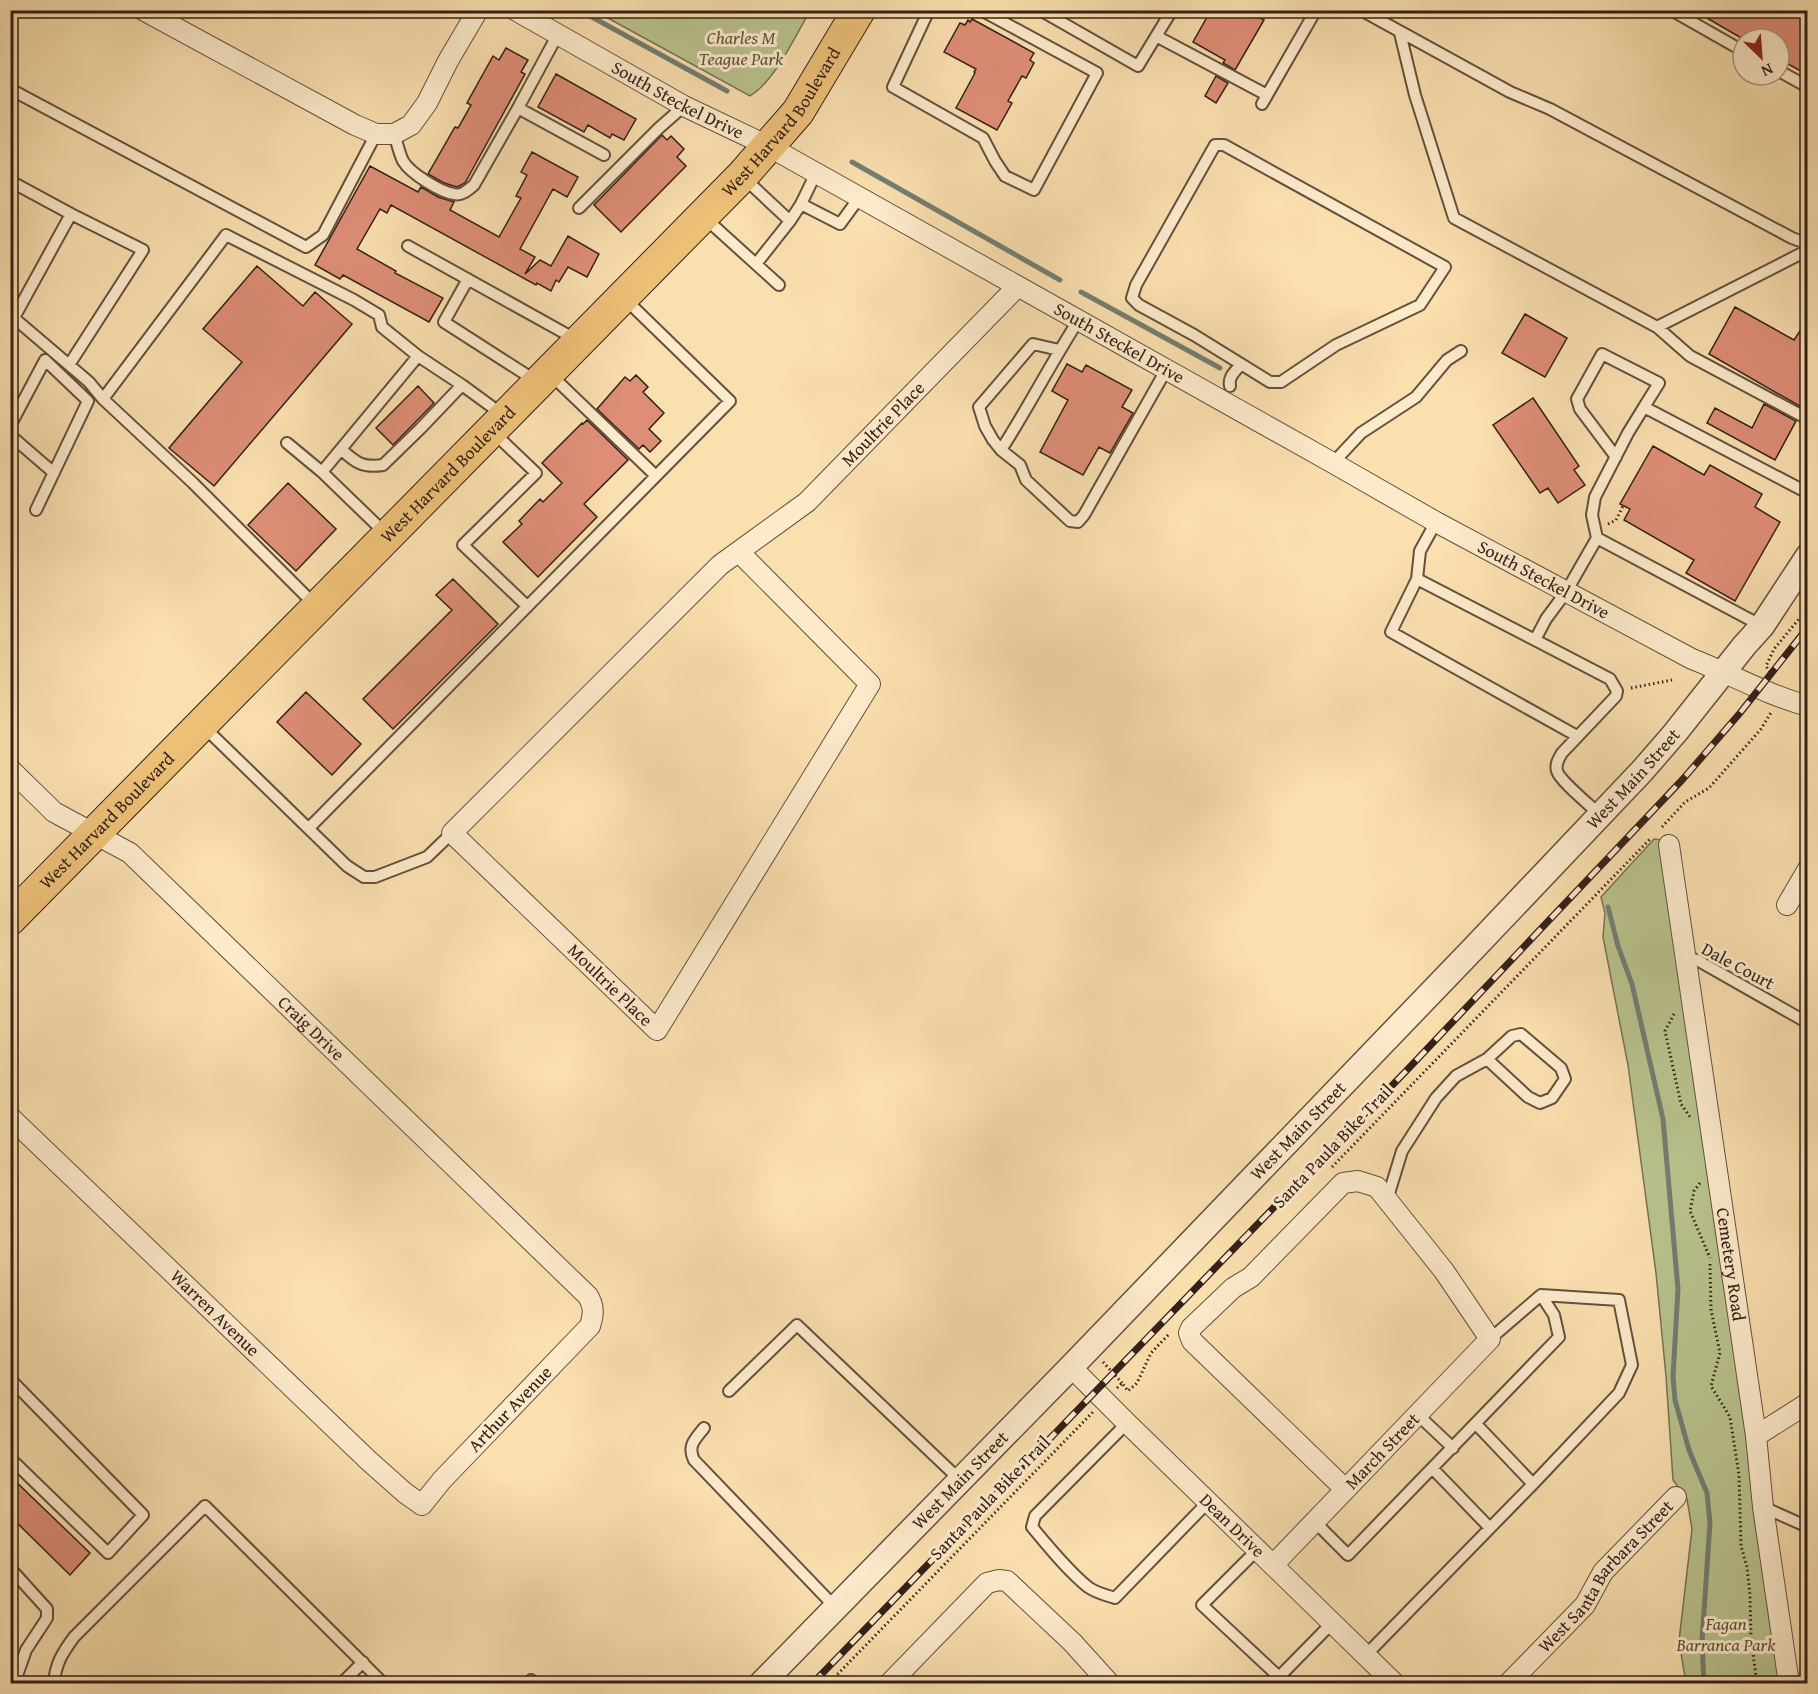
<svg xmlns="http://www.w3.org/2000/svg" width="1818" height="1694" font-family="'Gentium Book Plus',serif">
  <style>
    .green { fill: #b9c38e; stroke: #767253; stroke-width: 1.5 }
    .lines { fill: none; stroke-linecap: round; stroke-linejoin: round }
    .stream { stroke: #737e72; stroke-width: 5 }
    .building { fill: #de8e77; stroke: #322018; stroke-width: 1.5 }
    .service-casing { stroke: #64503e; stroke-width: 14 }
    .minor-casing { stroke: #64503e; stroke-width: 22 }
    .tertiary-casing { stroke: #64503e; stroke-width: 27 }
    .primary-casing { stroke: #322018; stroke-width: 34 }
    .path { stroke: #322018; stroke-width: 3; stroke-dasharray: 1.5 3; stroke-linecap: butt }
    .service { stroke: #fceacb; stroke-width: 10 }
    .minor { stroke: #fceacb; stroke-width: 20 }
    .tertiary { stroke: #fceacb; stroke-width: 24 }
    .primary { stroke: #edc078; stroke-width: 32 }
    .rail-casing { stroke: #322018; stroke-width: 7 }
    .rail { stroke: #fceacb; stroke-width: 4.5; stroke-dasharray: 14; stroke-linecap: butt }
    .labels { text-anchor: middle; stroke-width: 6; stroke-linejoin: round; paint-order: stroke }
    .park-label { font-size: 18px; font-style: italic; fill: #5a513b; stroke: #fceacb }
    .street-label { font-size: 18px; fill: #322018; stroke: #fceacb }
  </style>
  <rect width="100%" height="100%" fill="#fadfaf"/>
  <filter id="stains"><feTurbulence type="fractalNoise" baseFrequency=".00333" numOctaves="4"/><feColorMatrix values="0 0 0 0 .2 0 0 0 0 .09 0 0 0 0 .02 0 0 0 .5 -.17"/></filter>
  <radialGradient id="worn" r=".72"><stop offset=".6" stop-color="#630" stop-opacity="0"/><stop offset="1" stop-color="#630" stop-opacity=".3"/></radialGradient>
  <path class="green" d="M595 11H810C795 36 775 81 750 96Z
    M1654 839 1661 840 1762 1547 1779 1683H1686L1679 1641 1692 1529 1687 1499 1673 1480 1666 1376 1656 1273 1628 1065 1603 937 1605 913 1601 897Z"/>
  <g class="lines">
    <path class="stream" d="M579 10 727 91
      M852 162 1060 280
      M1081 292 1220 368
      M1608 907 1618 946 1632 984 1663 1119 1678 1289 1673 1377 1675 1400 1689 1450 1707 1493 1710 1523 1702 1641 1704 1684"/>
  </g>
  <path class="building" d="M1211 10H1259L1256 16 1264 20 1235 70 1223 63 1225 60 1193 42Z
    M1693 10H1808V75L1779 59V39H1743Z
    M972 19 1034 53 1030 60 1034 63 1026 78 1022 76 1008 101 1012 103 997 130 956 108 975 73 974 72 976 69 944 52 960 23 965 25 968 20 970 22Z
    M506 48 528 60 521 72 525 74 465 183 457 187 444 183 428 174 455 127 458 128 471 105 467 103 493 56 499 60Z
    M556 74 636 119 624 140 612 134 610 138 588 125 584 132 538 107Z
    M1216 76 1228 83 1216 103 1205 96Z
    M662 135 667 140 671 136 684 149 677 157 686 166 621 232 594 205Z
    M532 152 578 177 567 197 553 189 520 249 535 257 525 274 540 260 551 266 568 236 599 254 587 277 568 267 559 282 556 280 551 291 537 283 536 285 391 205 387 213 380 209 357 249 396 271 395 273 443 298 429 322 343 275 340 279 315 265 370 166 418 192 421 187 438 197 454 202 450 210 499 237 521 198 516 196 527 175 521 172Z
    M257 266 303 306 315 292 352 324 214 486 169 448 242 362 203 329Z
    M1735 307 1794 340 1808 319V400L1803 408 1709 354Z
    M1525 314 1567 338 1545 377 1502 353Z
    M1067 364 1082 372 1086 365 1132 390 1122 407 1133 413 1110 453 1099 447 1083 475 1040 452 1068 400 1052 391Z
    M636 375 648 387 643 392 664 413 649 429 661 441 650 452 643 445 639 449 597 409 625 377 630 381Z
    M418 386 434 403 393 445 376 428Z
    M1533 398 1579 466 1574 470 1585 485 1558 503 1548 488 1540 493 1493 425Z
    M1764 404 1796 421 1775 460 1707 423 1715 408 1752 428Z
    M587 420 628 460 584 504 597 517 538 577 503 542 522 524 519 521 540 499 543 502 562 483 542 463 582 423 583 424Z
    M1653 446 1704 475 1710 465 1762 494 1755 507 1780 522 1735 601 1686 573 1694 560 1624 520 1630 509 1620 504Z
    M288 483 336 529 296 571 248 525Z
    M453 579 498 624 393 729 363 699 452 610 436 595Z
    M306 692 361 744 332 775 277 722Z
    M10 1476 90 1553 70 1575 10 1516Z"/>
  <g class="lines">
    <g class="service-casing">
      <path id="service" d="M929 10 893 87 983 138 995 161 1005 176 1034 190 1097 73 981 10
        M1040 10 1138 66 1172 10
        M1361 10 1510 92 1550 109 1792 238 1808 244
        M1671 10 1743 51
        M1400 33 1415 95 1454 218 1657 327 1808 250
        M1156 36 1267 95
        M1779 71 1808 87
        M10 89 306 247 323 235 376 134
        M1262 104 1316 10
        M518 108 604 155
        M394 134C397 142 399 153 403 161 410 173 440 192 454 194 462 196 468 190 474 185L518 108 558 34
        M743 177 790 221 756 264
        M10 181 71 214 10 325
        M801 204 840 224 859 198
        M579 208 659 128 684 106
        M705 218 779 285
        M790 221 801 204 816 173
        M408 246 577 340
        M468 279 444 322 536 381
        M14 318 89 382 103 399 193 483 315 605
        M1657 327 1690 356 1808 419
        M1059 350 1033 344 979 407 985 426 993 440 1001 450 1020 465 1026 480 1070 521 1078 522 1084 515 1166 370
        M69 365 143 250 71 214
        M551 375 656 476 730 401 624 298
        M1230 386C1228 376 1236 371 1241 364L1270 382H1281L1336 345 1420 305 1445 267 1224 145H1215L1136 285 1132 298 1139 305 1194 335 1241 364
        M103 399 226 235 354 300 379 315 382 327 418 356 462 385 503 415
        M10 426 45 360 88 401 36 510
        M494 433 536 473 463 545 527 606
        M10 435 54 473
        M287 443 322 472 385 533
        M342 450C356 463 363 468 383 465L421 428 462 385
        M1001 450C1028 408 1051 363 1078 321
        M1616 457 1580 409 1577 399 1602 354 1659 383 1644 407
        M1333 463 1361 433 1416 397 1447 360 1461 351
        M322 472 418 356
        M1436 522 1420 551 1417 579 1535 640 1546 619 1566 592 1597 538 1762 626
        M1597 538 1592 515 1595 497 1628 433 1644 407 1808 493
        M1417 579 1391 632 1577 736
        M1535 640 1610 679 1617 691 1616 696 1562 753C1559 758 1555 764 1557 771 1560 781 1591 806 1600 815
        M204 727 347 866 364 877H375L427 857 452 833
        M309 828 656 476
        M1685 957 1697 960 1808 1023
        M1387 1200 1402 1151 1436 1098 1456 1076 1487 1059 1512 1036 1521 1034 1561 1068 1565 1079 1552 1098 1540 1103 1528 1097 1487 1059
        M10 1379 143 1515 108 1553 10 1458
        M729 1391 797 1325 959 1479
        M1417 1414 1453 1448
        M1127 1423 1035 1516 1032 1527C1049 1547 1067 1570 1088 1587 1096 1593 1106 1595 1115 1598L1208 1502
        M1476 1424 1533 1484
        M704 1428C695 1439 687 1446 694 1460L835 1607
        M1433 1469 1490 1528
        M1763 1507 1808 1527
        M1314 1521 1348 1555 1559 1337 1554 1315 1541 1295
        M1257 1550 1202 1605 1279 1677 1332 1623
        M10 1568 47 1609V1618L26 1650 14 1684
        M1366 1655 1533 1484 1619 1393 1632 1365 1619 1300 1541 1295 1490 1339
        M531 1680 534 1684
        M54 1684C55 1664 63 1652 74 1637L205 1506 384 1684
        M341 1684 363 1662"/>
    </g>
    <g class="minor-casing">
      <g id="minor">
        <path d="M143 10 355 125 376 134H394L411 125 427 103 448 61 478 10"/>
        <path id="s1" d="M515 10 684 106 768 146 1333 463 1436 522 1692 659C1731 674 1767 695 1808 706"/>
        <path id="s2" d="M739 552 870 684 657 1030 452 833 720 565 807 502 1017 287"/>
        <path id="s3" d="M10 769 54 812 130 853 588 1296C594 1306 594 1314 590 1326L442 1480 422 1505 405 1493 369 1461 10 1117"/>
        <path id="s4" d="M1669 845 1756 1436 1763 1507 1789 1684"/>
        <path d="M1787 905 1808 869"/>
        <path id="s5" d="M1071 1367 1127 1423 1395 1684"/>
        <path d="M1756 1436 1808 1403"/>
        <path id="s6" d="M1273 1565 1490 1339 1444 1271 1377 1187 1358 1181 1343 1183 1251 1277 1233 1288 1191 1328 1189 1333 1192 1341 1345 1489"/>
        <path d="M889 1684 987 1583 999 1580 1007 1581 1072 1642 1110 1684"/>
        <path id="s7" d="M1508 1684 1585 1605 1603 1572 1676 1497"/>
      </g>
    </g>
    <g class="tertiary-casing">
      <g id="tertiary">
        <path id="s8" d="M761 1684 1071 1367 1474 948 1642 771 1675 733 1744 646 1762 626 1808 556"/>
      </g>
    </g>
    <g class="primary-casing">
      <g id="primary">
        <path id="s9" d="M10 919 742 176 798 112 859 10"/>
      </g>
    </g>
    <path class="path" d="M1608 524 1616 520 1623 506
      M1770 672 1766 666 1774 649 1808 608
      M1631 688 1672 680
      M1662 827 1685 802 1709 788 1761 729 1772 711
      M1674 1014 1665 1031 1681 1104 1690 1117
      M1332 1167 1651 838
      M1700 1183 1694 1191 1690 1211 1710 1258
      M1710 1264 1711 1310 1720 1353 1711 1386 1730 1417 1739 1475 1741 1546 1747 1567 1750 1595 1751 1638 1757 1684
      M1103 1362 1122 1383
      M1117 1388 1122 1383 1128 1391 1137 1383 1151 1353 1170 1333
      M828 1684 1093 1412"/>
    <use href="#service" class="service"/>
    <use href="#minor" class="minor"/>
    <use href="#tertiary" class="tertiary"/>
    <use href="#primary" class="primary"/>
    <g class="rail-casing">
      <path id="rail" d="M812 1684 1408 1069 1683 779 1740 713 1808 627"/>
    </g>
    <use href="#rail" class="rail"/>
  </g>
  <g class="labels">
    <g class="park-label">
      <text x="741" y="44">Charles M<tspan x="741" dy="21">Teague Park</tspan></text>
      <text x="1726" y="1630">Fagan<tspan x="1726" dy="21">Barranca Park</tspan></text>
    </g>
    <g class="street-label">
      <text dy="6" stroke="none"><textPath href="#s1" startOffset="186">South Steckel Drive</textPath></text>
      <text dy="6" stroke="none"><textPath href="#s9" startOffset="1110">West Harvard Boulevard</textPath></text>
      <text dy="6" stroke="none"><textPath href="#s1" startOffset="690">South Steckel Drive</textPath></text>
      <text dy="6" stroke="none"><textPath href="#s2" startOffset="1472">Moultrie Place</textPath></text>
      <text dy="6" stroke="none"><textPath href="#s9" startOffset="624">West Harvard Boulevard</textPath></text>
      <text dy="6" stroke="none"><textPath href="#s1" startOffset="1176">South Steckel Drive</textPath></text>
      <text dy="6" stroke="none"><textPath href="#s8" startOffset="1257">West Main Street</textPath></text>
      <text dy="6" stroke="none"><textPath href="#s9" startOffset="138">West Harvard Boulevard</textPath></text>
      <text transform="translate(1738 966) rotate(28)" y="6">Dale Court</text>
      <text transform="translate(610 985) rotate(44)" y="6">Moultrie Place</text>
      <text dy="6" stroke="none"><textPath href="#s3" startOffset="400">Craig Drive</textPath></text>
      <text dy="6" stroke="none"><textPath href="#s8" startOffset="771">West Main Street</textPath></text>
      <text transform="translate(1333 1146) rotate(-46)" y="6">Santa Paula Bike Trail</text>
      <text dy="6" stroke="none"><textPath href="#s4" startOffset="424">Cemetery Road</textPath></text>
      <text transform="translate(215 1313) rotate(44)" y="6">Warren Avenue</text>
      <text transform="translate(510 1409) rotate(-46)" y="6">Arthur Avenue</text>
      <text dy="6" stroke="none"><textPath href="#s6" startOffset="158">March Street</textPath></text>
      <text dy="6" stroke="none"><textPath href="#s8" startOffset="285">West Main Street</textPath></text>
      <text transform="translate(990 1498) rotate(-46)" y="6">Santa Paula Bike Trail</text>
      <text dy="6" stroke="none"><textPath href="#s5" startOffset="226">Dean Drive</textPath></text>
      <text dy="6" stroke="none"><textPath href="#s7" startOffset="146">West Santa Barbara Street</textPath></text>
    </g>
  </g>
  <rect width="1818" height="1694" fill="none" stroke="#fadfaf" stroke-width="36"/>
  <rect x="12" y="12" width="1794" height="1670" fill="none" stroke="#322018" stroke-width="3"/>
  <rect x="18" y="18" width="1782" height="1658" fill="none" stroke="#322018" stroke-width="1.5"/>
  <g transform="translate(1761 57) rotate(155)"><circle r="28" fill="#fceacb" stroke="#ab9983" stroke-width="1.5"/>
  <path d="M0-4.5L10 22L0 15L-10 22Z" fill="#8f2418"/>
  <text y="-9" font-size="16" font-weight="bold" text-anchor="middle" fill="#322018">N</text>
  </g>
  <rect width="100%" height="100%" filter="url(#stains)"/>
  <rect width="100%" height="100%" fill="url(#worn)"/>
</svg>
